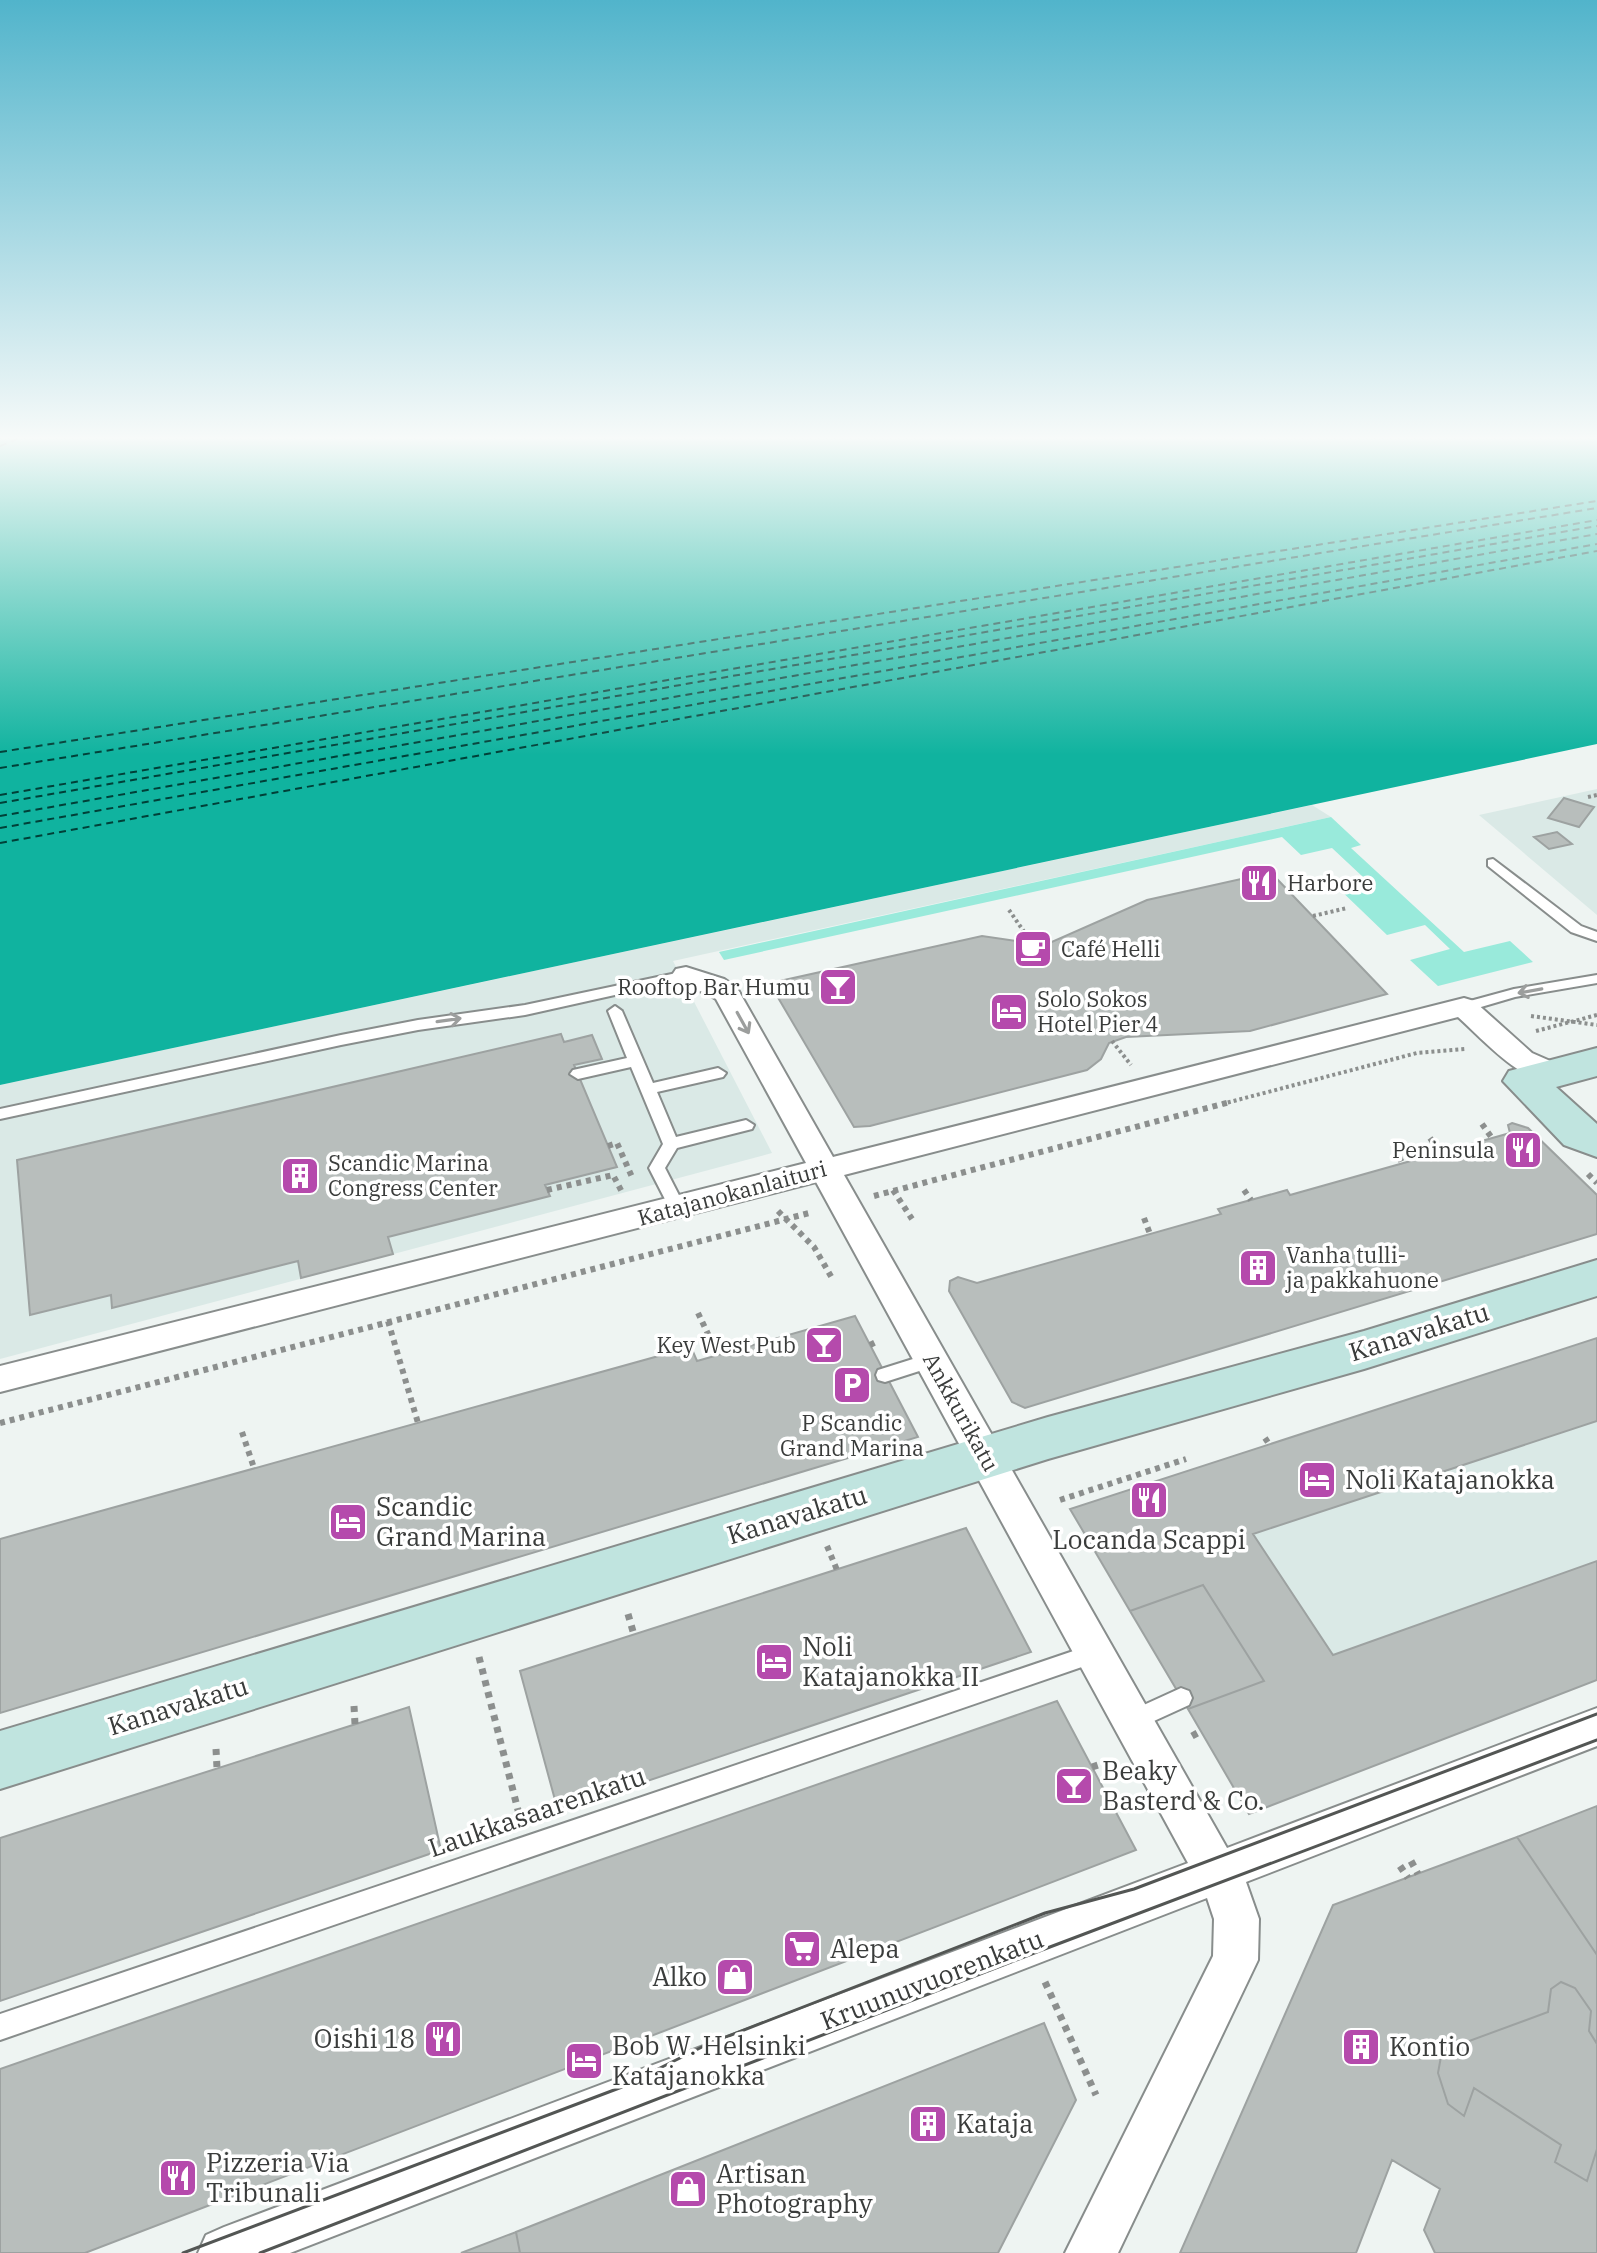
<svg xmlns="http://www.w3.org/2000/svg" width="1597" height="2253" font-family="'IBM Plex Serif',serif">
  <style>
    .built { fill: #dae9e6 }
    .green { fill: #99eadb }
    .water { fill: #10b39f }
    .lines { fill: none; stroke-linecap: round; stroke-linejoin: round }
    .ferry { stroke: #004038; stroke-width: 2; stroke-dasharray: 7 5; stroke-linecap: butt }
    .building { fill: #b8bebc; stroke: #9da2a1; stroke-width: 2 }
    .service-casing { stroke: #888d8c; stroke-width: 4 }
    .minor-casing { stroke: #888d8c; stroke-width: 4 }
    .secondary-casing { stroke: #888d8c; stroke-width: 4 }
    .path-far2 { stroke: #8c8f8e; stroke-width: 4; stroke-dasharray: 3 3; stroke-linecap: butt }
    .path-far1 { stroke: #8c8f8e; stroke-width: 6; stroke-dasharray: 5 5; stroke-linecap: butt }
    .path { stroke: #8c8f8e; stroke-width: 7; stroke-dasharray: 6 6; stroke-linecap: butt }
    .service { fill: #fff; fill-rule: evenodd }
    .minor { fill: #fff; fill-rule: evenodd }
    .secondary { fill: #c0e4df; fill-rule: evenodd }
    .tram { stroke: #535654; stroke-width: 3 }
    .oneway { stroke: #9c9e9d }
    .labels { text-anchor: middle; stroke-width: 7; stroke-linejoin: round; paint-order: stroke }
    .poi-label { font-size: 22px; fill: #3a3c3b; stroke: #fff; text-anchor: start }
    .street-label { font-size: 22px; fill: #3a3c3b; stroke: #fff }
    .near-street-label { font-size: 26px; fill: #3a3c3b; stroke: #fff }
    .near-poi-label { font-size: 26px; fill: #3a3c3b; stroke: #fff; text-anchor: start }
  </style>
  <rect width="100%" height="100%" fill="#eef4f2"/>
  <path class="built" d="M1597 789V915L1479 815Z
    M1312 805 1331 817 673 961 772 1153 0 1359V1085Z
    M1597 1338V1680L1249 1814 1070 1509Z"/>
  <path class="green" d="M1331 817 1361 845 1351 848 1464 952 1510 941 1533 962 1438 986 1410 960 1450 949 1425 925 1387 935 1334 884 1363 877 1332 848 1301 855 1282 837 724 960 719 952Z"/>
  <path class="water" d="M0 439H1597V744L0 1085Z"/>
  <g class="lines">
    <path class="ferry" d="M0 446 17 439
      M0 752 1597 501
      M0 768 1597 508
      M0 795 1597 520
      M0 803 1597 526
      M0 816 1597 534
      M0 828 1597 544
      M0 843 1597 551"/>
  </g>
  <path class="building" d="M1564 798 1594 807 1579 827 1548 818Z
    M1557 832 1572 844 1549 849 1534 837Z
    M1259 875 1277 879 1387 994 1250 1031 1126 1037 1109 1043 1101 1059 1087 1070 870 1126 854 1127 773 989 780 981 982 936 1045 945 1147 900Z
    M561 1034 564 1042 592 1035 602 1059 574 1065 617 1167 545 1185 550 1196 388 1237 393 1254 301 1278 298 1261 112 1308 111 1295 30 1315 17 1160Z
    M1512 1123 1528 1128 1597 1195V1234L1025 1408 1012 1402 949 1291 950 1281 958 1277 977 1283 1221 1214 1218 1209 1229 1206 1287 1190 1290 1195 1510 1133 1508 1125Z
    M855 1316 918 1437 0 1713V1539L691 1347 697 1361Z
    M1597 1338V1421L1253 1534 1333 1655 1597 1561V1680L1249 1814 1188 1709 1264 1681 1203 1585 1130 1611 1070 1509Z
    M966 1528 1031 1652 558 1811 520 1671Z
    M1203 1585 1264 1681 1188 1709 1130 1611Z
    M1057 1701 1136 1850 85 2253H0V2069Z
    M409 1707 441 1850 0 2001V1838Z
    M1597 1806V1955L1517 1837Z
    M1597 1806V1955L1517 1837Z
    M1517 1837 1597 1955V2044L1589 2031 1591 2011 1575 1988 1561 1982 1551 1989 1548 2012 1442 2051 1438 2073 1448 2104 1464 2116 1474 2088 1561 2145 1555 2162 1587 2181 1597 2149V2253H1435L1424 2230 1440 2189 1392 2160 1356 2253H1180L1333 1905Z
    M1517 1837 1597 1955V2253H1435L1424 2230 1440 2189 1392 2160 1356 2253H1180L1333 1905Z
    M1044 2023 1076 2100 998 2253H520L516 2232Z
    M516 2232 520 2253H461Z"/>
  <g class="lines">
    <g class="service-casing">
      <path id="service" d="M1493 859 1581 926 1597 932V941L1571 932 1488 866V860Z
        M686 971 693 975 691 978 525 1015 418 1030 341 1045 0 1119V1109L341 1035 418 1020 525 1005Z
        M1597 975V983L1515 997 1464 1012 1457 1007 1459 1004 1514 989Z
        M615 1006 622 1011 653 1083 718 1068 726 1073 723 1077 657 1092 676 1137 746 1120 754 1125 752 1129 677 1148 665 1168 685 1207 683 1211H671L649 1168 663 1144 631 1067 578 1079 570 1074 573 1070 627 1058 608 1011Z
        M932 1353 938 1355 941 1360 938 1365 885 1382 878 1380 876 1375 878 1370Z
        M1094 1644 1102 1646 1105 1653 1102 1660 0 2040V2014Z
        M1181 1688 1189 1691 1192 1698 1189 1705 1132 1731 1124 1728 1121 1721 1124 1714Z"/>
    </g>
    <g class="minor-casing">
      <path id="minor" d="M686 967 724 979 737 988 833 1157 1464 998 1474 1001 1532 1053 1564 1067 1569 1074 1564 1081C1527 1091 1484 1040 1458 1017L844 1175 1227 1848 1597 1708V1746L1246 1882 1259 1919 1258 1960 1118 2253H1065L1213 1956 1214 1919 1207 1898 290 2253H198L206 2235 224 2227 1188 1863 816 1182 0 1392V1366L806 1163 716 999C703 990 681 987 672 975L676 969Z"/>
    </g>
    <g class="secondary-casing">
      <path id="secondary" d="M1597 1048V1076L1556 1087 1597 1124V1157L1564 1145 1503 1081 1509 1071Z
        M1597 1260V1296L1364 1369 1048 1459 0 1789V1731L1048 1417 1364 1331Z"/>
    </g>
    <path class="path-far2" d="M1588 797 1597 795
      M1009 910 1034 946
      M1313 916 1347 908
      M1531 1016 1597 1025
      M1536 1031 1597 1015
      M1112 1041 1131 1065
      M1222 1104 1417 1053 1465 1049"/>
    <path class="path-far1" d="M1482 1124 1492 1138
      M1430 1138 1440 1152
      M608 1146 617 1143 632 1177
      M1395 1148 1402 1163
      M1588 1174 1597 1183
      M547 1190 613 1175 622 1192
      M893 1190 912 1219
      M1244 1190 1251 1200
      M874 1196 1230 1102
      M778 1211 814 1247 832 1278
      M1144 1218 1150 1234
      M698 1313 718 1355
      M388 1321 418 1423
      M870 1345 878 1341
      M0 1423 813 1212
      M242 1432 254 1468
      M1265 1438 1269 1444
      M1060 1500 1186 1459
      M827 1546 837 1570"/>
    <path class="path" d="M628 1614 634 1635
      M479 1657 521 1822
      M354 1706 355 1724
      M1192 1736 1201 1731
      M216 1749 217 1768
      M1092 1767 1101 1764
      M1411 1861 1418 1874
      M1400 1866 1408 1878
      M1045 1982 1096 2095"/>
    <use href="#service" class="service"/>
    <use href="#minor" class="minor"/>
    <use href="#secondary" class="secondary"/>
    <path class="tram" d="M183 2253 622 2087 708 2044 1045 1913 1134 1889 1597 1714
      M260 2253 1042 1950 1597 1740"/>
  </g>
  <defs><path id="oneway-shaft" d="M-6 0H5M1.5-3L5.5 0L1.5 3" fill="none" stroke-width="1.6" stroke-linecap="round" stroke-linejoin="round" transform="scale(2)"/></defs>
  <g class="oneway">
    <use href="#oneway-shaft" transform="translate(1530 991) rotate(170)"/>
    <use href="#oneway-shaft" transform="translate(449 1020) rotate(-8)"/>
    <use href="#oneway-shaft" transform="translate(743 1023) rotate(61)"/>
  </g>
  <linearGradient id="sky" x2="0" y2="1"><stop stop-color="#51b4cb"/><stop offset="0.58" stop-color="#f7faf9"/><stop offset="1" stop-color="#f7faf9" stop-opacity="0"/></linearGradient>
  <rect width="1597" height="755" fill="url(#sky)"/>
  <defs>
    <g id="restaurant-square" transform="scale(2)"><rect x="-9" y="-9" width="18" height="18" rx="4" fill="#b54aac" stroke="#fff"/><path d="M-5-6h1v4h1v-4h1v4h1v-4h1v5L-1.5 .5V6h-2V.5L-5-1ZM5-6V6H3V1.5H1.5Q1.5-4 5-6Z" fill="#fff"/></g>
    <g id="cafe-square" transform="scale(2)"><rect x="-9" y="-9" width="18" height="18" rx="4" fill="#b54aac" stroke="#fff"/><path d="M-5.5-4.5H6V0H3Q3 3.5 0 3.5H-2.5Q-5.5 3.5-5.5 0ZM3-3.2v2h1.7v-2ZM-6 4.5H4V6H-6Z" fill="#fff"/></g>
    <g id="bar-square" transform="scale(2)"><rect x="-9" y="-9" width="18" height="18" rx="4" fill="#b54aac" stroke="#fff"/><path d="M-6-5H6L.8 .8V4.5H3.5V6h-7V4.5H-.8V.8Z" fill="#fff"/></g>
    <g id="hotel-square" transform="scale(2)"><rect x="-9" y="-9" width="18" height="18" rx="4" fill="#b54aac" stroke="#fff"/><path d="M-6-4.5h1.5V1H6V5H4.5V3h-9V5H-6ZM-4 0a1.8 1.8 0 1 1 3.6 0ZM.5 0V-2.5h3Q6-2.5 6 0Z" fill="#fff"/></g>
    <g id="building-square" transform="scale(2)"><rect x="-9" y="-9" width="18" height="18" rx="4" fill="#b54aac" stroke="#fff"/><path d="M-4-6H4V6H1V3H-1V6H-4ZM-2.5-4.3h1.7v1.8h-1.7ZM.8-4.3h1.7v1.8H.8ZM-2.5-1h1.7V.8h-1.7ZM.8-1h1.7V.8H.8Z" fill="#fff"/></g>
    <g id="parking-square" transform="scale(2)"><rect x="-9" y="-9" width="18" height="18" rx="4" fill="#b54aac" stroke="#fff"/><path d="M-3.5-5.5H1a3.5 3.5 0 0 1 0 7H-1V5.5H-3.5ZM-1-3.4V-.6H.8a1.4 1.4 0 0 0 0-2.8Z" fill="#fff"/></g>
    <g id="supermarket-square" transform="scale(2)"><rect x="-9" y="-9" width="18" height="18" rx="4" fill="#b54aac" stroke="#fff"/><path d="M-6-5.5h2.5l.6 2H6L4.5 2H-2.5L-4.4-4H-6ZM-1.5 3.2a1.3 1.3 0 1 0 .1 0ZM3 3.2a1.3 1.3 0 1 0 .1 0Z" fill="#fff"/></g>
    <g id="shop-square" transform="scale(2)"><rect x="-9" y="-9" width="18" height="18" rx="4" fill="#b54aac" stroke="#fff"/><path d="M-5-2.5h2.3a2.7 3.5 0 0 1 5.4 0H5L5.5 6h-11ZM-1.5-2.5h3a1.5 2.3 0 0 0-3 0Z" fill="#fff"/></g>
  </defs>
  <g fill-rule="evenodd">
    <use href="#restaurant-square" x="1259" y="883"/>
    <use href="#cafe-square" x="1033" y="949"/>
    <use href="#bar-square" x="838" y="987"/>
    <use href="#hotel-square" x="1009" y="1012"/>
    <use href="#restaurant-square" x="1523" y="1150"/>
    <use href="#building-square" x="300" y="1176"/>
    <use href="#building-square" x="1258" y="1268"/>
    <use href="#bar-square" x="824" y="1345"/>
    <use href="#parking-square" x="852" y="1385"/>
    <use href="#hotel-square" x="1317" y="1480"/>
    <use href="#restaurant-square" x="1149" y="1500"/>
    <use href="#hotel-square" x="348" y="1522"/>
    <use href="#hotel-square" x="774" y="1662"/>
    <use href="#bar-square" x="1074" y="1786"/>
    <use href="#supermarket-square" x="802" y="1949"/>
    <use href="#shop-square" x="735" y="1977"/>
    <use href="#restaurant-square" x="443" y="2039"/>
    <use href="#building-square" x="1361" y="2047"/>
    <use href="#hotel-square" x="584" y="2061"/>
    <use href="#building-square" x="928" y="2124"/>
    <use href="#restaurant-square" x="178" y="2178"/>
    <use href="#shop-square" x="688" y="2189"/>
  </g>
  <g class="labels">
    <g class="poi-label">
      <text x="1287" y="891">Harbore</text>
      <text x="1061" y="957">Café Helli</text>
      <text x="810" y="995" text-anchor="end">Rooftop Bar Humu</text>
      <text x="1037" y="1007">Solo Sokos<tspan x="1037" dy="25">Hotel Pier 4</tspan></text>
      <text x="1495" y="1158" text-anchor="end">Peninsula</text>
      <text x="328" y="1171">Scandic Marina<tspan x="328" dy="25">Congress Center</tspan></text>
      <text x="1286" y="1263">Vanha tulli-<tspan x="1286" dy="25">ja pakkahuone</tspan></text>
      <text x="796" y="1353" text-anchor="end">Key West Pub</text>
      <text x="852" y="1431" text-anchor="middle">P Scandic<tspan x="852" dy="25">Grand Marina</tspan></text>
    </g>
    <g class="street-label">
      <text transform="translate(732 1193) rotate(-15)" y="8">Katajanokanlaituri</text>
      <text transform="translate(961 1412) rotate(61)" y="8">Ankkurikatu</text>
    </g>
    <g class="near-street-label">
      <text transform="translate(1419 1332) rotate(-17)" y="9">Kanavakatu</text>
      <text transform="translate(797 1515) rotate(-17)" y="9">Kanavakatu</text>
      <text transform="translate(178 1706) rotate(-17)" y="9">Kanavakatu</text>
      <text transform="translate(537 1812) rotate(-19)" y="9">Laukkasaarenkatu</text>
      <text transform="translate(932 1980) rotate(-21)" y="9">Kruunuvuorenkatu</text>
    </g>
    <g class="near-poi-label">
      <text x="1345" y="1489">Noli Katajanokka</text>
      <text x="376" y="1516">Scandic<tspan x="376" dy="30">Grand Marina</tspan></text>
      <text x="1149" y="1549" text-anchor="middle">Locanda Scappi</text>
      <text x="802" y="1656">Noli<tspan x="802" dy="30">Katajanokka II</tspan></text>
      <text x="1102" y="1780">Beaky<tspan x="1102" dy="30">Basterd &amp; Co.</tspan></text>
      <text x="830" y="1958">Alepa</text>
      <text x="707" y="1986" text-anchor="end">Alko</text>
      <text x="415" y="2048" text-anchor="end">Oishi 18</text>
      <text x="612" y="2055">Bob W. Helsinki<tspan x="612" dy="30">Katajanokka</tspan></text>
      <text x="1389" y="2056">Kontio</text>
      <text x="956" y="2133">Kataja</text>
      <text x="206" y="2172">Pizzeria Via<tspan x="206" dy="30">Tribunali</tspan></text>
      <text x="716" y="2183">Artisan<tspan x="716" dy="30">Photography</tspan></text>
    </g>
  </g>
</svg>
